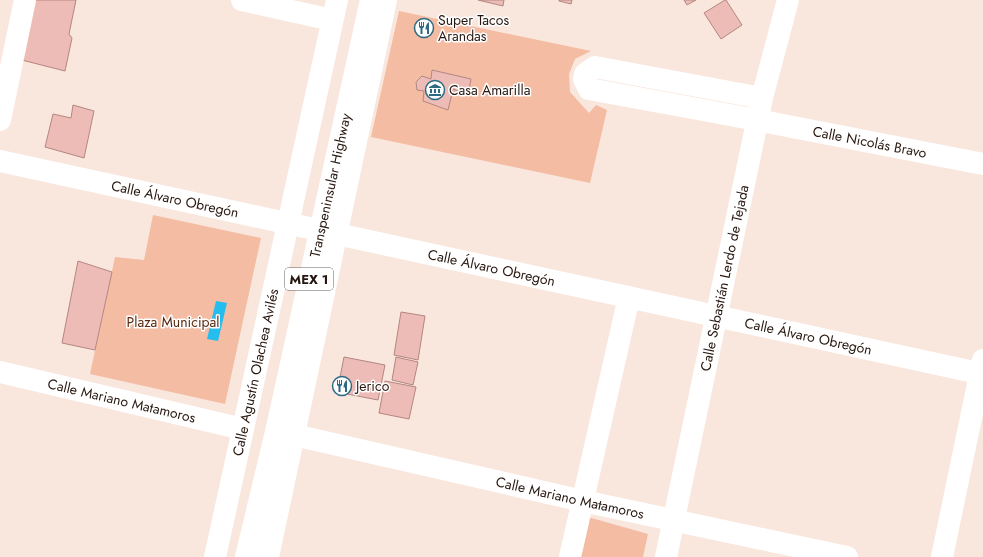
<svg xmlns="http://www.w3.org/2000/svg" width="983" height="557" font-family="Jost,sans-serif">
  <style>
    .green { fill: #f4bca2 }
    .water { fill: #24bded }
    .building { fill: #eebcb6; stroke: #b48681 }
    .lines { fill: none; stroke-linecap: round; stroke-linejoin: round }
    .minor { stroke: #fff; stroke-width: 22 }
    .highway { stroke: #fff; stroke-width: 22 }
    .labels { text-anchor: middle; stroke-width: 3; stroke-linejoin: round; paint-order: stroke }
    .shield { fill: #fff; stroke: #685d58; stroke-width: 1 }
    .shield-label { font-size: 13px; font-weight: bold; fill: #271710 }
    .poi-label { font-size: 14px; fill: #271710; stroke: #fff; text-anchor: start }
    .street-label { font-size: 14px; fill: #271710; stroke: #fff }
    .park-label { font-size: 14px; fill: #58280f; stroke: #fff }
  </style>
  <rect width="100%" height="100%" fill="#f9e7de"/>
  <path class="green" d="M399 11 591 51 575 59 569 74 570 92 589 113 596 105 607 110 590 183 371 137Z
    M153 215 261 238 225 404 90 374 115 257 144 260Z
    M588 517 648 534 643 557H580Z"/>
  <path class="water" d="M216 301 227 303 218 341 207 339Z"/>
  <path class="building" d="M23 0H76L69 34 72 38 65 71 10 57Z
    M478 0H504L503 6Z
    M559 0H572L571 4 559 1Z
    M684 0H696L687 5Z
    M725 0H726L742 25 721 39 704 13Z
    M432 70 471 79 468 95 453 89 448 110 423 101 424 91 417 90 416 82 422 76 431 79Z
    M73 105 94 111 84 158 45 147 53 114 71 118Z
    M78 261 112 272 95 350 62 343Z
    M401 312 425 316 418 360 394 355Z
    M344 357 385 365 378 400 337 392Z
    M396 357 418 362 413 385 392 380Z
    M385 381 416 387 409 419 379 413Z"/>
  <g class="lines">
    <g class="minor">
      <path d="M242 0 332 20"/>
      <path id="s1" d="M762 98 595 67 585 74 584 79 589 89 757 120 983 164"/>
      <path d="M0 120 25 0"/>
      <path id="s2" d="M0 161 983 374"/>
      <path id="s3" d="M0 372 243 429"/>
      <path id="s4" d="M294 435 583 501 847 557"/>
      <path id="s5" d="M215 557 337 0"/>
      <path d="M268 557 386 0"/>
      <path d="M570 557 629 297"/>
      <path id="s6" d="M666 557 762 98 788 0"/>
      <path d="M942 557 983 360"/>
    </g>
    <path class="highway" id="s7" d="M246 557 276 432 371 0"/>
  </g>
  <defs>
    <g id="restaurant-ring" transform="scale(1)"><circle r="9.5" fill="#fff" stroke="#2e6b82" stroke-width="1.5"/><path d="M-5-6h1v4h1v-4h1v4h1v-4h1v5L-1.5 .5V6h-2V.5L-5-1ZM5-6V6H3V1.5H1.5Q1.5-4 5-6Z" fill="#2e6b82"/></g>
    <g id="museum-ring" transform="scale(1)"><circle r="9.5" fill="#fff" stroke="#2e6b82" stroke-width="1.5"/><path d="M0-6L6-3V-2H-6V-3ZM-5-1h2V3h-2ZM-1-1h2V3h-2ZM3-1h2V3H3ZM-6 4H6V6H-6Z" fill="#2e6b82"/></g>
  </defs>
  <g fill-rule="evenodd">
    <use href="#restaurant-ring" x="424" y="28"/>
    <use href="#museum-ring" x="435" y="90"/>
    <use href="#restaurant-ring" x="342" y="386"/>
  </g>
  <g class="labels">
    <rect class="shield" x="285" y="268" width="48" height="22" rx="3"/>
    <g class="shield-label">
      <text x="309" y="284">MEX 1</text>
    </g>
    <g class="poi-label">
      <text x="438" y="25">Super Tacos<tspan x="438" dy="16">Arandas</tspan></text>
      <text x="449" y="95">Casa Amarilla</text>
      <text x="356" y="391">Jerico</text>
    </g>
    <g class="street-label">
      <text dy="5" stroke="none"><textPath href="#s1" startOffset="484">Calle Nicolás Bravo</textPath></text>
      <text dy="5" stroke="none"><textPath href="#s7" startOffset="381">Transpeninsular Highway</textPath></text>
      <text dy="5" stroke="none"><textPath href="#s2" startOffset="179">Calle Álvaro Obregón</textPath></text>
      <text dy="5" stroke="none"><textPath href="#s2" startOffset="503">Calle Álvaro Obregón</textPath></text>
      <text dy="5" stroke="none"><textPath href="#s6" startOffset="285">Calle Sebastián Lerdo de Tejada</textPath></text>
      <text dy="5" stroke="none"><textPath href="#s2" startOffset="827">Calle Álvaro Obregón</textPath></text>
      <text dy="5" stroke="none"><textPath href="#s5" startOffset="189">Calle Agustín Olachea Avilés</textPath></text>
      <text dy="5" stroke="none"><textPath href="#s3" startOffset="125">Calle Mariano Matamoros</textPath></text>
      <text dy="5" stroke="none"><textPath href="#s4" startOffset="283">Calle Mariano Matamoros</textPath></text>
    </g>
    <g class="park-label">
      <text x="173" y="327">Plaza Municipal</text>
    </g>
  </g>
</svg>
